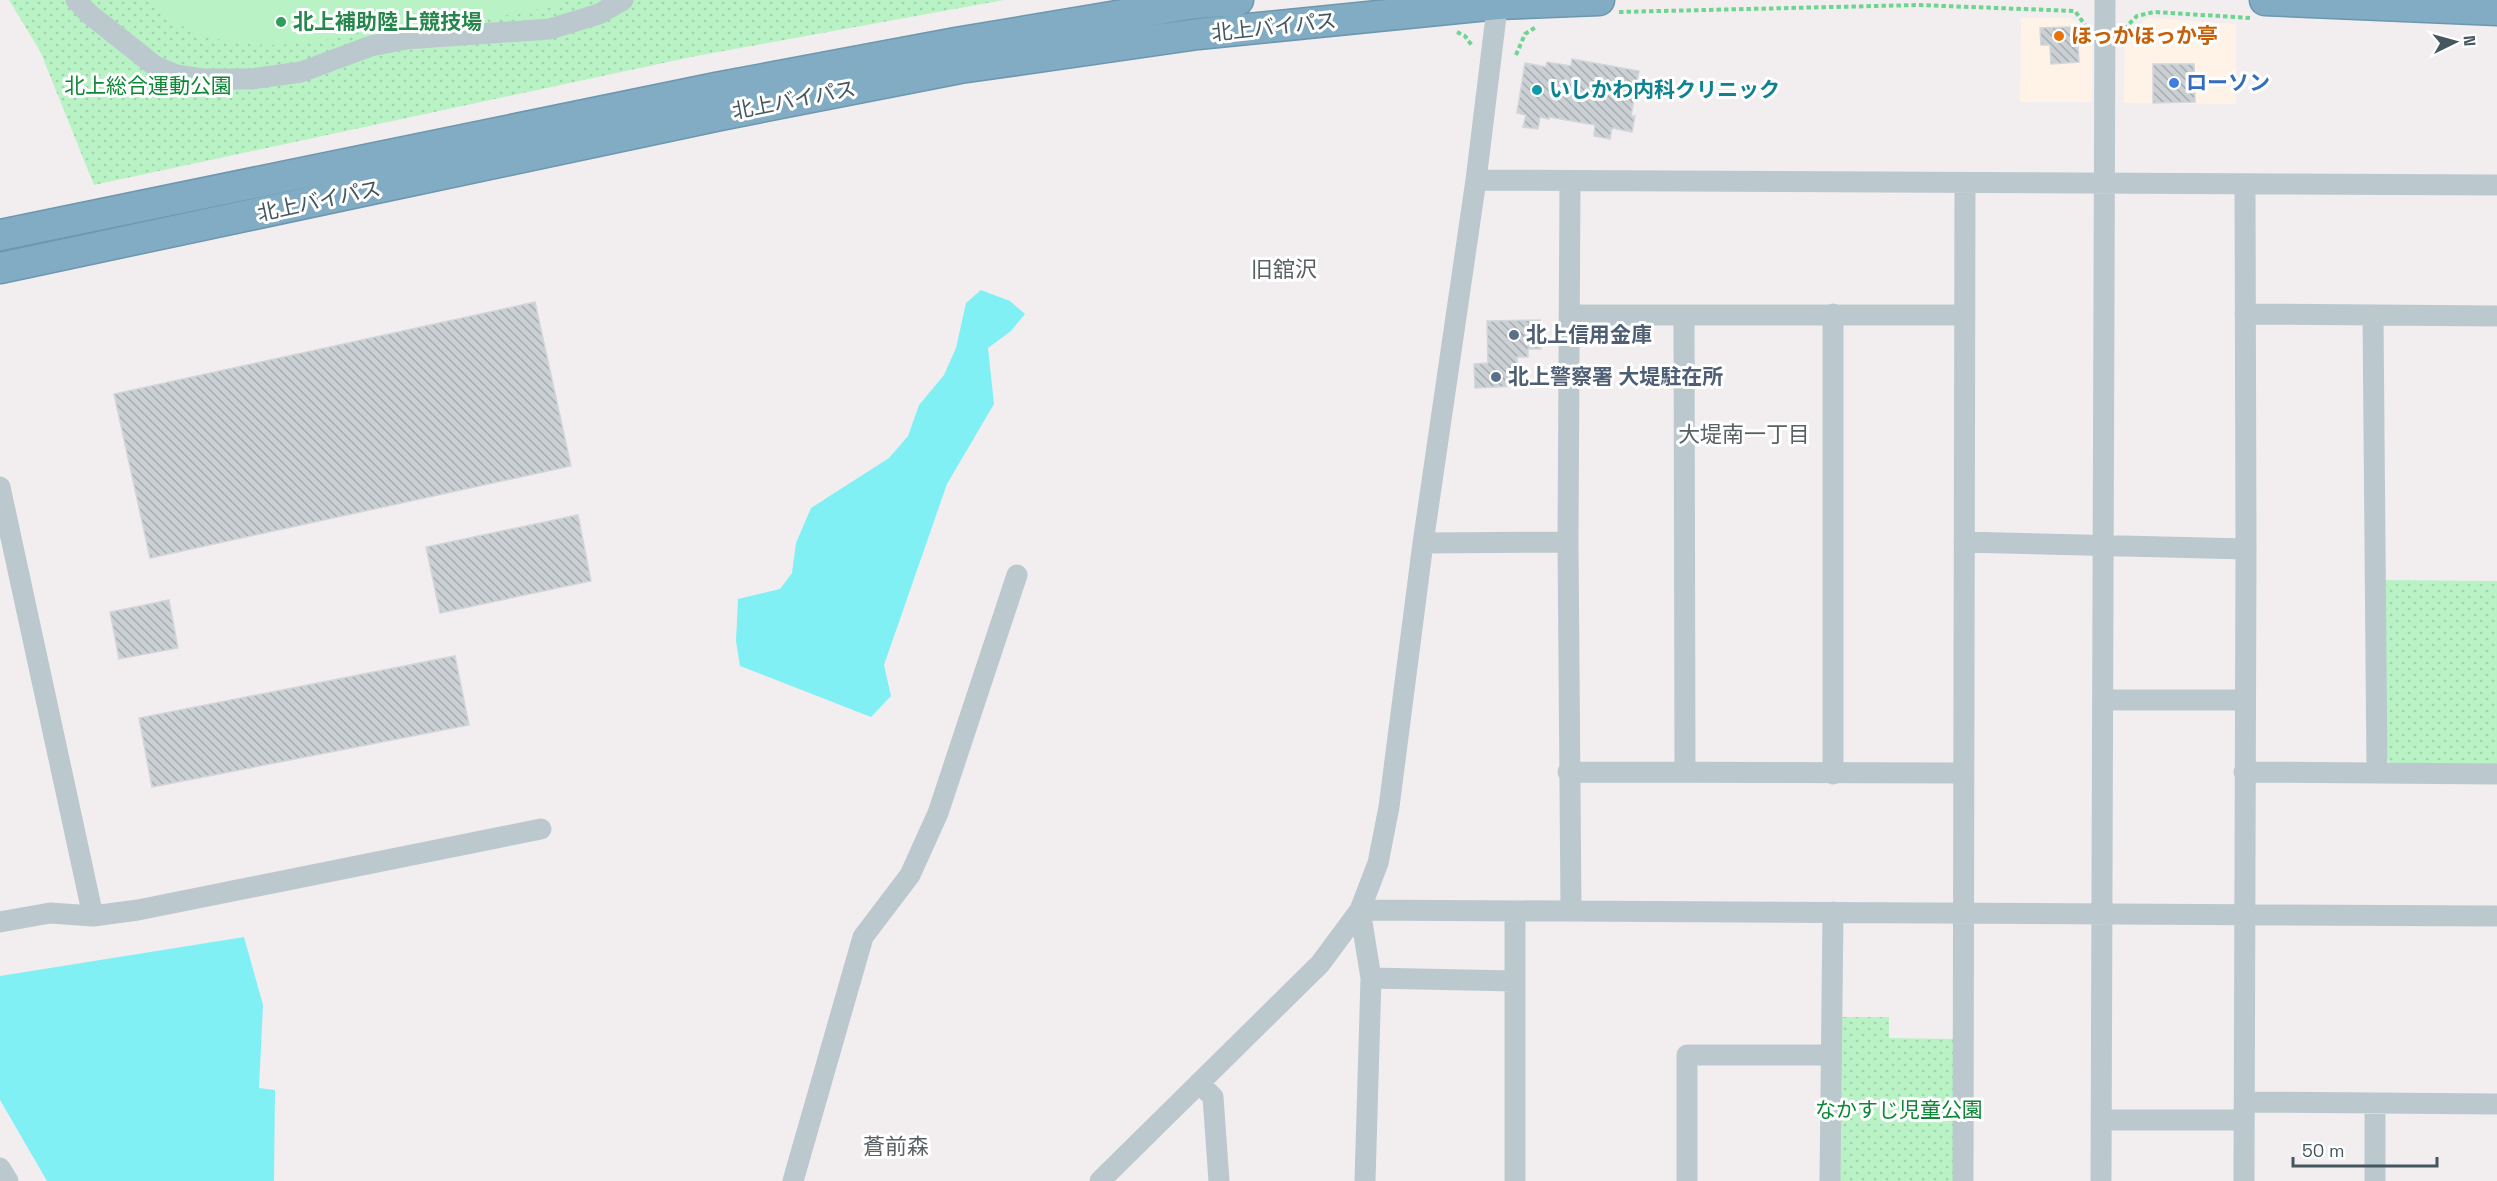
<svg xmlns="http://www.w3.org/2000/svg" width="2497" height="1181" font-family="'Space Grotesk','Noto Sans JP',sans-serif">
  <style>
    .commercial { fill: #fef3e6 }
    .park { fill: url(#park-dots) }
    .pitch { fill: #b9f3c5 }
    .water { fill: #81f0f5 }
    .building { fill: url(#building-back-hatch); stroke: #d2d6db; stroke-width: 1.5 }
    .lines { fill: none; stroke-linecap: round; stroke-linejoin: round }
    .highway-casing { stroke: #6d97ae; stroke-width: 33 }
    .path { stroke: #6dd590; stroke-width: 4; stroke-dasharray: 4.5 3; stroke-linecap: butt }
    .minor { stroke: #bbc9cf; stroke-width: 21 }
    .highway { stroke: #81acc3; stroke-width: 30 }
    .leisure-dot { fill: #2e9e5b; stroke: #fff; stroke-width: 2 }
    .food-dot { fill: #e8710a; stroke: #fff; stroke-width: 2 }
    .shop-dot { fill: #3f7fe0; stroke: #fff; stroke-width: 2 }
    .culture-dot { fill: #0f9aa8; stroke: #fff; stroke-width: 2 }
    .service-dot { fill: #5c6f8a; stroke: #fff; stroke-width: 2 }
    .labels { text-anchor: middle; stroke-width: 6; stroke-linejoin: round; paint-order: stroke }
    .leisure-label { font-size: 21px; font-weight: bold; fill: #27864d; stroke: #fff; text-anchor: start }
    .street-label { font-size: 21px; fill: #45565e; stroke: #fff }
    .food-label { font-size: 21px; font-weight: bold; fill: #c56008; stroke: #fff; text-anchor: start }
    .shop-label { font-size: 21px; font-weight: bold; fill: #366cbe; stroke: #fff; text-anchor: start }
    .park-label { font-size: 21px; fill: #0e8736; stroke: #fff }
    .culture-label { font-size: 21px; font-weight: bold; fill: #0d838f; stroke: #fff; text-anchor: start }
    .service-label { font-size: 21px; font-weight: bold; fill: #4e5e75; stroke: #fff; text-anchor: start }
    .neighbourhood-label { font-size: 22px; fill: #5a6164; stroke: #fff }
  </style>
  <defs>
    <pattern id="park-dots" width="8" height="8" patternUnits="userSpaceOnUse" patternTransform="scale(1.5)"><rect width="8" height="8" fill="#b9f3c5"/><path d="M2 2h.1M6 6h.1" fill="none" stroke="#a0d2ac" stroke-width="1.8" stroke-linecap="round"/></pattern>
    <pattern id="building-back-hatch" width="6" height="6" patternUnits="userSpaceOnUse" patternTransform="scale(1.5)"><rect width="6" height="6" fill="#cad0d4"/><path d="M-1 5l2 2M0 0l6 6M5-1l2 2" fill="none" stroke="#a6acaf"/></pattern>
  </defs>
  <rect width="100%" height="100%" fill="#f2eeef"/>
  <path class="commercial" d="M2021 18H2070L2092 34V102H2020Z
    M2149 18 2236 24V104L2124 103 2125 35Z"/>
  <path class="park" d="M9 0H1004L696 56 94 185 40 51Z
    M2385 580 2497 581V766H2393L2386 758Z
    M1841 1017H1889V1038L1958 1039V1181H1840Z"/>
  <path class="pitch" d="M146 0H569L561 4C539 9 516 15 493 17 468 19 441 14 415 17 391 21 369 31 345 36 276 51 199 52 146 0Z"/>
  <path class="water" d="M981 290 1010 301 1025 314 1011 331 988 348 994 404 947 484 884 665 891 696 871 717 740 666 736 641 738 599 780 589 792 573 796 543 811 508 889 458 908 436 919 405 944 375 956 348 966 303Z
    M244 937 263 1005 259 1088 275 1090 274 1181H47L0 1100V976Z"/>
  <path class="building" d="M2069 27 2077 28 2079 62 2051 64 2050 45H2041L2040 28Z
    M1572 59 1639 71 1631 116H1635L1632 132 1612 128 1610 139 1594 136 1595 125 1549 117V119L1540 117 1538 129 1523 127 1526 115 1517 113 1525 63 1546 67 1547 62 1571 66Z
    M2153 64H2194L2195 102 2153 103Z
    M535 302 571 466 150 558 114 394Z
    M1540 320 1541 349H1528V357H1517L1518 386 1475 388 1474 364 1488 363 1487 321Z
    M578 515 591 581 440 613 426 547Z
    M169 600 178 648 119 659 110 612Z
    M455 656 469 725 152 787 139 718Z"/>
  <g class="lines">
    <g class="highway-casing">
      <path id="highway" d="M2265 0 2497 10
        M0 235 716 88 956 43 1195 3 1238 0
        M0 268 720 115 960 68 1198 34 1498 4 1599 0"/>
    </g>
    <path class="path" d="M1619 12 1918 5 2075 11 2085 25
      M2124 29 2137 16 2154 12 2251 18
      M1457 32 1465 36 1473 47
      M1516 55 1525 34 1536 27"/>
    <path class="minor" d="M76 0 88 13 155 66 176 75 202 79H252L301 72 371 46 406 39 550 29 599 14 623 0
      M1476 180 2497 185
      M1570 182 1568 542 1571 911
      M1833 314V774
      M2245 314 2497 316
      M1569 315H1965
      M1684 315 1685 772
      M2373 315 2377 773
      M0 487 93 916
      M1964 542 2246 549
      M1423 543 1568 542
      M2103 700H2244
      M1568 772 1964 773
      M2244 772 2497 774
      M1360 910 2497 916
      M1360 910 1371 978 1365 1181
      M1515 911V1181
      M0 922 50 913 93 916 138 910 541 829
      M1371 978 1515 981
      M1199 1083 1213 1097 1219 1181
      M2244 1102 2497 1104
      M2101 1120H2244
      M0 1168 8 1181
      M793 1181 863 937 910 875 938 813 1017 575
      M1100 1181 1320 964 1360 910 1378 863 1389 807 1423 543 1476 180 1498 0
      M1687 1181V1055H1831
      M1830 1181 1833 912
      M1963 1181 1965 183
      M2101 1181 2105 0
      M2244 1181 2246 549 2245 184
      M2375 1181V1103"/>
    <use href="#highway" class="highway"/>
  </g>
  <circle class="leisure-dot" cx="281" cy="22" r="6"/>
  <circle class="food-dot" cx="2059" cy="36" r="6"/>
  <circle class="shop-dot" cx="2174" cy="83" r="6"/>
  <circle class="culture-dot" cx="1537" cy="90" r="6"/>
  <g class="service-dot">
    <circle cx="1514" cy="335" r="6"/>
    <circle cx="1496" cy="377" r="6"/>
  </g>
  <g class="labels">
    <g class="leisure-label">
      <text x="293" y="29">北上補助陸上競技場</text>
    </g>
    <g class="street-label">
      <text transform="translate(1274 27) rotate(-6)" y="7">北上バイパス</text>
      <text transform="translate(794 100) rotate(-11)" y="7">北上バイパス</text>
      <text transform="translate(319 201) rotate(-12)" y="7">北上バイパス</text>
    </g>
    <g class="food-label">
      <text x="2071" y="43">ほっかほっか亭</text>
    </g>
    <g class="shop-label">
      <text x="2186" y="90">ローソン</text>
    </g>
    <g class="park-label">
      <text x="148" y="93">北上総合運動公園</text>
      <text x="1899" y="1117">なかすじ児童公園</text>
    </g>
    <g class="culture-label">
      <text x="1549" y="97">いしかわ内科クリニック</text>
    </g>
    <g class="service-label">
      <text x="1526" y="342">北上信用金庫</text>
      <text x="1508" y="384">北上警察署 大堤駐在所</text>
    </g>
    <g class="neighbourhood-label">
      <text x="1284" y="277">旧舘沢</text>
      <text x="1744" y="442">大堤南一丁目</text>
      <text x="896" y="1154">蒼前森</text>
    </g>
  </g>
  <g transform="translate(2455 42) rotate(85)" stroke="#ffffff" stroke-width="4.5" paint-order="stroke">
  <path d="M0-4.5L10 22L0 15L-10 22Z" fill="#45565e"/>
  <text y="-9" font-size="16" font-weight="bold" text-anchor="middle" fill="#45565e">N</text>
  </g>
  <path d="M2293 1157v9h144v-9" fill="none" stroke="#45565e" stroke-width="3"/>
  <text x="2302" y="1157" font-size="18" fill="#45565e" stroke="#ffffff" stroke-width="4.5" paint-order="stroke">50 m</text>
</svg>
